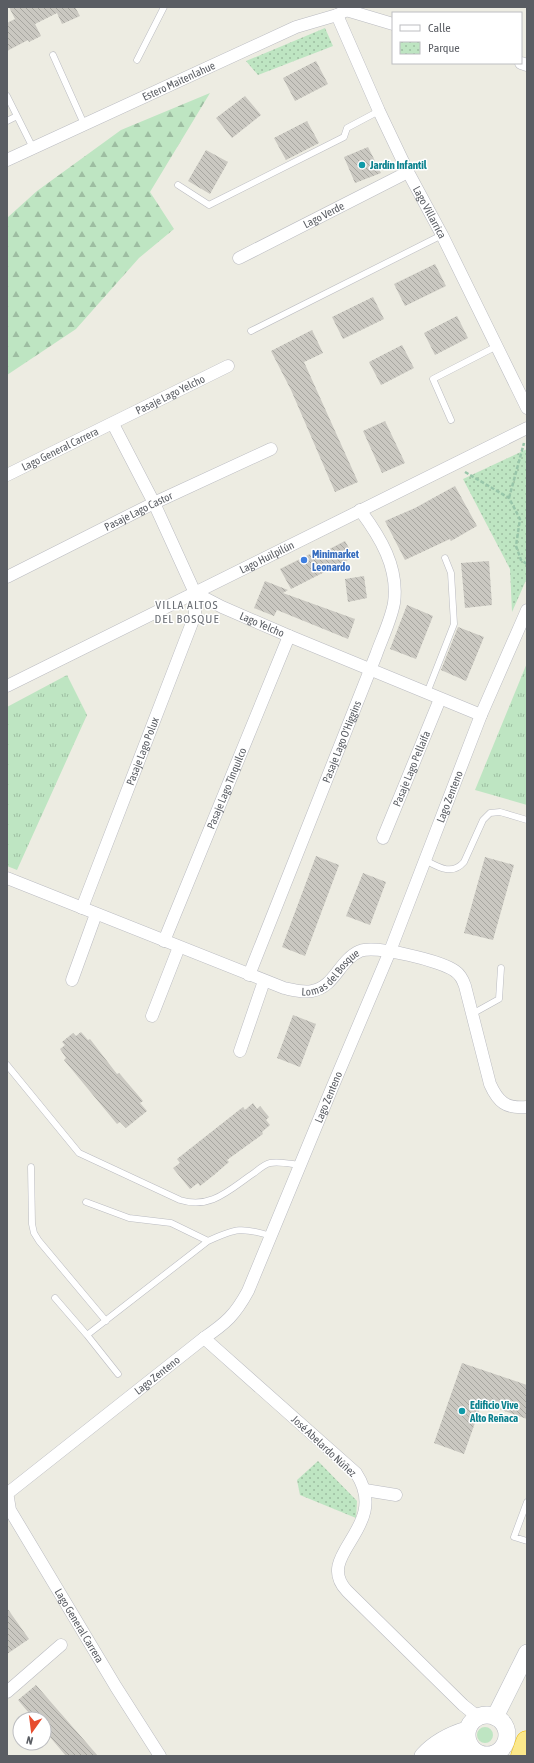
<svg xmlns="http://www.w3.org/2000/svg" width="534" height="1763" font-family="'Asap Condensed',sans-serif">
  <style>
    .grass { fill: url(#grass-tufts) }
    .forest { fill: url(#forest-firs) }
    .park { fill: url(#park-dots) }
    .building { fill: url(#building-back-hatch) }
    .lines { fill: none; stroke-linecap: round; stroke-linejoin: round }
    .lane-casing { stroke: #babbc1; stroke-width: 7 }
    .street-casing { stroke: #babbc1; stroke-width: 13 }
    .secondary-casing { stroke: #b8bac0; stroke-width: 18 }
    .highway-casing { stroke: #ecb703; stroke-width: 23 }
    .path { stroke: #98c5a9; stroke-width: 2.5; stroke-dasharray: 4 2; stroke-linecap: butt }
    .lane { stroke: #fff; stroke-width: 6 }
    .street { stroke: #fff; stroke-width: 12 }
    .secondary { stroke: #fff; stroke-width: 17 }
    .highway { stroke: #fbe88b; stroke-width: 22 }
    .culture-dot { fill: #0f9aa8; stroke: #fff; stroke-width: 1.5 }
    .shop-dot { fill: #3f7fe0; stroke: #fff; stroke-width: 1.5 }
    .labels { text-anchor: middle; stroke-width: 3; stroke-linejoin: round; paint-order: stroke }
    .street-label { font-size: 11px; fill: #5a5d63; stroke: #fff }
    .culture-label { font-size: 11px; font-weight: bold; fill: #0d838f; stroke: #fff; text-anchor: start }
    .shop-label { font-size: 11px; font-weight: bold; fill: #366cbe; stroke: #fff; text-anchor: start }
    .neighbourhood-label { font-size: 12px; letter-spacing: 1px; fill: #6b6f75; stroke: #fff }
  </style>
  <defs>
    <pattern id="grass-tufts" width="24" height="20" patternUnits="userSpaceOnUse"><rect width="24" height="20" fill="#bee5c2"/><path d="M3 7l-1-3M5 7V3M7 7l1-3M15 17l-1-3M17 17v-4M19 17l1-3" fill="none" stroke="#9dbda1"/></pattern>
    <pattern id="forest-firs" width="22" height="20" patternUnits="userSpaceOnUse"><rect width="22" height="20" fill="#bee5c2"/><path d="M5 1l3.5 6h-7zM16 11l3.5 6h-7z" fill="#9dbda1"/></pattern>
    <pattern id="park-dots" width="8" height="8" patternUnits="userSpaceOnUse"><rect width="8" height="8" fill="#bee5c2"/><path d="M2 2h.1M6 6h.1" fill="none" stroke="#9dbda1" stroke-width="1.8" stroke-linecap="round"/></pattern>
    <pattern id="building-back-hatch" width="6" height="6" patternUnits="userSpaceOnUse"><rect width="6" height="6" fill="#cac8c1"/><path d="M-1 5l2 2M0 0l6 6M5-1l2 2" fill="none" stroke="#a7a6a0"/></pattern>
  </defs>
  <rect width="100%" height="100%" fill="#edece2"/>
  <path class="grass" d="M527 663V805L475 790Z
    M67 675 87 715 17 870 7 866V707Z
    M477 1735a8 8 0 1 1 16 0a8 8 0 1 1-16 0Z"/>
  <path class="forest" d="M210 93 150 192 174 229 139 258 76 329 7 375V218L37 191 121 130Z"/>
  <path class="park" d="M325 28 333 46 258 75 246 61Z
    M527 449V578L512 612 510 569 463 479Z
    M318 1461 357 1501 356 1518 300 1495 297 1480Z"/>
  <path class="building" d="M9 7H75L80 16 62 24 57 13 35 24 41 36 29 42 28 40 7 51V23L15 19Z
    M316 61 328 84 295 101 283 78Z
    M245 96 261 115 232 138 216 118Z
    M307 121 319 143 286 160 274 138Z
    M368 147 381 173 355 183 344 157Z
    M206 150 228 162 210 194 188 181Z
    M435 264 446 286 405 306 394 284Z
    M373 297 384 319 343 339 332 317Z
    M457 316 468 338 435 355 424 333Z
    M312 330 323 353 304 362 358 482 335 492 291 390 271 351Z
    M402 345 414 368 381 385 369 362Z
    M385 421 405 463 382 473 363 431Z
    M455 486 477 526 451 541 450 539 405 560 385 521 415 508Z
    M345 541 354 557 291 589 280 569 310 554 312 558Z
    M489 561 492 605 465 608 461 563Z
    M364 576 367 598 348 602 345 579Z
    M265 581 288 590 283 593 355 619 348 639 277 610 274 616 254 608Z
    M407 605 433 616 416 659 390 649Z
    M458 627 484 637 466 681 441 670Z
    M316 856 339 865 305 956 282 947Z
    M485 857 514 865 493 940 464 933Z
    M363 873 386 882 370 925 346 916Z
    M293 1015 316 1024 300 1067 277 1058Z
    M81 1032 88 1040 90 1039 117 1074 119 1073 143 1101 140 1103 147 1111 126 1128 120 1122 117 1124 64 1060 66 1058 60 1049 65 1045 62 1042 73 1033 76 1036Z
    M253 1103 257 1109 260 1106 269 1117 266 1120 270 1125 262 1132 263 1134 227 1160 229 1162 214 1175 200 1186 198 1183 190 1189 173 1168 180 1163 177 1159 243 1107 245 1110Z
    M462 1363 527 1385V1419L482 1403 464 1454 434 1443Z
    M7 1608 29 1639 7 1654Z
    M36 1685 98 1756H66L44 1730V1719H34L18 1700Z"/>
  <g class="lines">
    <g class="lane-casing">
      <path id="lane" d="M53 55 84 124
        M137 60 164 7
        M7 96 33 148
        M7 121 17 116
        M178 185 209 205 344 137 347 128 379 111
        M251 331 442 235
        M451 420 433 379 497 346
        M427 693 454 624 451 573 445 558
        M425 860C438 867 452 876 464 862L483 820 490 813 500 812 527 820
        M472 1014 499 999 501 968
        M7 1065 79 1153 180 1200C211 1210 230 1189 254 1173 259 1169 265 1164 270 1163 279 1161 291 1164 300 1165
        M31 1167 32 1224 34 1233 39 1241 106 1321
        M86 1202 129 1218 171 1223 208 1241
        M55 1298 87 1335 208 1241C236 1228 242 1227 271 1236
        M87 1335 118 1374
        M527 1502 514 1537 527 1541"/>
    </g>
    <g class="street-casing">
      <g id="street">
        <path d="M346 10 393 24"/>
        <path id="s1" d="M337 15 379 111 408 172 442 235 527 408"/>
        <path d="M521 63 527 65"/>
        <path id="s2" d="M7 160 296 27 337 15 353 7"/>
        <path id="s3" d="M239 258 408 172"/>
        <path id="s4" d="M113 424 154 503 195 593 222 607 289 636 481 715"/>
        <path id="s5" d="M7 475 228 366"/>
        <path id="s6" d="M7 577 154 503 271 449"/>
        <path id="s7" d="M7 686 527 428"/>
        <path id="s8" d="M383 838 440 699"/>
        <path id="s9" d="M7 878 284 988C293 990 303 993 312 991 335 987 339 960 360 951 376 945 442 961 455 971 461 975 463 980 465 986L490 1084C498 1102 506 1109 527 1107"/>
        <path id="s10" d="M82 908 195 615V593"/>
        <path id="s11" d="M164 941 289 636"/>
        <path id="s12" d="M249 975 376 655C382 638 391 620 394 603 399 567 380 537 360 510"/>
        <path d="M72 980 96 914"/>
        <path d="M152 1016 179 947"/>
        <path d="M240 1051 264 981"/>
        <path d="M204 1338 356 1473C392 1528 312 1554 347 1591L463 1705 478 1717"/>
        <path d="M365 1490 396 1495"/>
        <path id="s13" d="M7 1492 10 1510 116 1687 160 1756"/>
        <path id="s14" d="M8 1493 204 1338C226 1323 235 1315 248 1291L332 1088 390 951 481 715 527 610"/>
        <path d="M7 1692 61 1645"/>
      </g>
    </g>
    <g class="secondary-casing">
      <path id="secondary" d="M467 1735a20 20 0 1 1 40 0a20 20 0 1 1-40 0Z
        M495 1717 527 1653
        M423 1756C435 1743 450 1735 467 1730
        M427 1756 452 1749 476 1752"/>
    </g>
    <g class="highway-casing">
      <path id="highway" d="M522 1756 527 1742"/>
    </g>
    <path class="path" d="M465 472 509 498 520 519 516 546 521 560 527 564
      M509 498 524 443"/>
    <use href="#lane" class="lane"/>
    <use href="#street" class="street"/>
    <use href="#secondary" class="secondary"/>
    <use href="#highway" class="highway"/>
  </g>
  <g class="culture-dot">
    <circle cx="362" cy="165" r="4"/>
    <circle cx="462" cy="1411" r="4"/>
  </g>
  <circle class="shop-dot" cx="304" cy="560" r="4"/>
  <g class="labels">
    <g class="street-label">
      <text dy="4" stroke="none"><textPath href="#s2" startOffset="189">Estero Maitenlahue</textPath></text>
      <text dy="4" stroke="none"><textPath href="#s1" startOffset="218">Lago Villarrica</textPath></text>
      <text dy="4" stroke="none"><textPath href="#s3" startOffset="95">Lago Verde</textPath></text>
      <text dy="4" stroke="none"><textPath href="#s5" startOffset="182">Pasaje Lago Yelcho</textPath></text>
      <text dy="4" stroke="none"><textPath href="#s5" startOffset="59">Lago General Carrera</textPath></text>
      <text dy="4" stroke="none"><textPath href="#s6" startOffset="147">Pasaje Lago Castor</textPath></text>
      <text dy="4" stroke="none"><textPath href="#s7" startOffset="290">Lago Huilpilún</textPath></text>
      <text dy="4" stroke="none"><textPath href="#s4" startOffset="262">Lago Yelcho</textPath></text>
      <text dy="4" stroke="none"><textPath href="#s12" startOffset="251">Pasaje Lago O'Higgins</textPath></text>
      <text dy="4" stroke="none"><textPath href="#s10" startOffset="168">Pasaje Lago Polux</textPath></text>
      <text dy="4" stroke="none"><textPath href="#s8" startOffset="75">Pasaje Lago Pellaifa</textPath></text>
      <text dy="4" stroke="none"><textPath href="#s11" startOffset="165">Pasaje Lago Tinquilco</textPath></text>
      <text dy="4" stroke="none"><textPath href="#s14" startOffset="849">Lago Zenteno</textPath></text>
      <text dy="4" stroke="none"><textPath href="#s9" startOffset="352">Lomas del Bosque</textPath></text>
      <text dy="4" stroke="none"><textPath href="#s14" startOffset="525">Lago Zenteno</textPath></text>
      <text dy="4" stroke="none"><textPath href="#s14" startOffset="190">Lago Zenteno</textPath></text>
      <text transform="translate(324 1446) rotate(43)" y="4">José Abelardo Núñez</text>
      <text dy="4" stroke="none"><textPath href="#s13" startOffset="153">Lago General Carrera</textPath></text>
    </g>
    <g class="culture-label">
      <text x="370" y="169">Jardín Infantil</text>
      <text x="470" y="1409">Edificio Vive<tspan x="470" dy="13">Alto Reñaca</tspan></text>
    </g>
    <g class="shop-label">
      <text x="312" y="558">Minimarket<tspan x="312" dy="13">Leonardo</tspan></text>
    </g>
    <g class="neighbourhood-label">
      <text x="187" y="609">VILLA ALTOS<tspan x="187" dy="14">DEL BOSQUE</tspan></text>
    </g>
  </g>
  <rect width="534" height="1763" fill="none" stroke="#5a5d63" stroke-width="16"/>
  <rect x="392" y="12" width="130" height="52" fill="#ffffff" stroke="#bdbec1"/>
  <rect x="400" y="25" width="20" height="6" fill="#ffffff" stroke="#bdbec1"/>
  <text x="428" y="32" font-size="12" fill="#5a5d63">Calle</text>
  <rect x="400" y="42" width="20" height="12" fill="url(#park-dots)" stroke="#bdbec1"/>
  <text x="428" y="52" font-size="12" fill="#5a5d63">Parque</text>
  <g transform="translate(32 1731) rotate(194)"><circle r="19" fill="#ffffff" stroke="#bdbec1"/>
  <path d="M0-3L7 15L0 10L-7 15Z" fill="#e74c2e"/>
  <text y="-6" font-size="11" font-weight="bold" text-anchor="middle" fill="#5a5d63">N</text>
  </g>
</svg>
